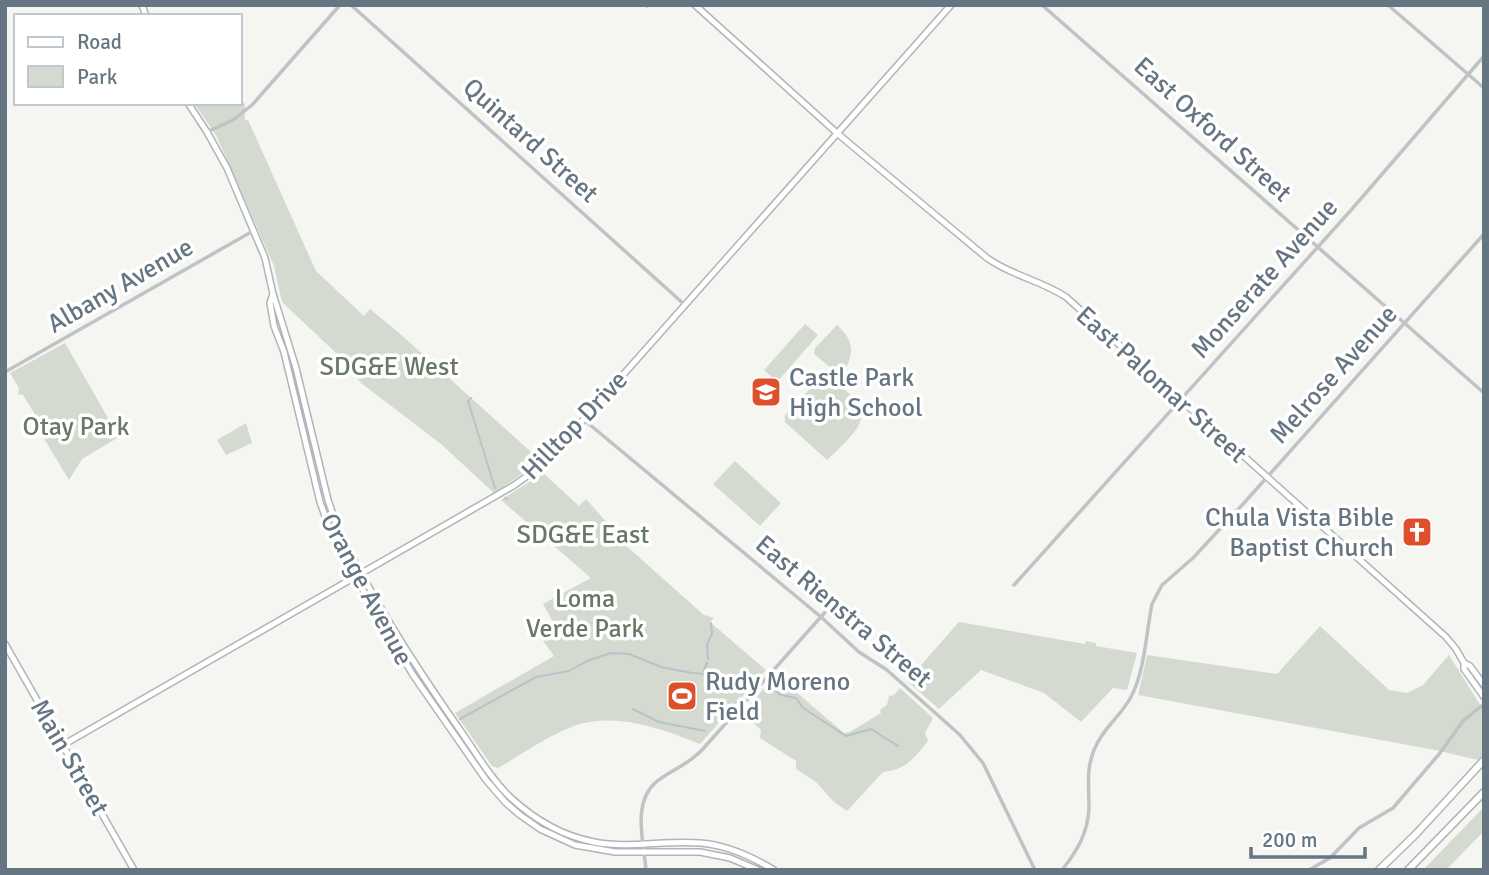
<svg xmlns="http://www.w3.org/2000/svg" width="1489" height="875" font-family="Signika,sans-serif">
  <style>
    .green { fill: #d5dad1 }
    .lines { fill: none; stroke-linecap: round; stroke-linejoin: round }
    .stream { stroke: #b7c3c7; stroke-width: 2 }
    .major-casing { stroke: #b0b5b9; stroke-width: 8 }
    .highway-casing { stroke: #b2b6b9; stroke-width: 9 }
    .minor { stroke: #bfc3c6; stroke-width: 3.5 }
    .major { stroke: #fff; stroke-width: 5 }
    .highway { stroke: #fff; stroke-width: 6 }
    .labels { text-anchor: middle; stroke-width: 7; stroke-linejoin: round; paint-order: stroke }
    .street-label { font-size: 26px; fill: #657682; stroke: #fff }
    .park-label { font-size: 26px; fill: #697964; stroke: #fff }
    .poi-label { font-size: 26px; fill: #657682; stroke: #fff; text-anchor: start }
  </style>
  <rect width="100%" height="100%" fill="#f5f5f2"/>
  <path class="green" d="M240 99 245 104V120H248L316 271 364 316 370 309 398 332 539 459 519 476 494 493 441 444 361 383 335 352 282 302 274 266 216 135 194 103H240Z
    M805 324 818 335 777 382 764 370Z
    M837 325C856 342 854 356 841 376L814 354 815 348Z
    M65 343 119 437 82 459 69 480 40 432 44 429 23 395 18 394 19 388 10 373Z
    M824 374C876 410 871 419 827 460L785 422V415Z
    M246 423 252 443 226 455 217 440Z
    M735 461 781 503 760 526 713 484Z
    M543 473 579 506 586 499 624 542 623 543 704 615 714 618 710 622 766 670 700 744C660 728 611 710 569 728 544 738 521 755 498 768L492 766 455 713 554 656 542 639 557 629 543 604 591 578 501 500Z
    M959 622 1085 644 1086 641 1096 643V646L1137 653 1127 690 1113 688 1081 722 1044 693 981 670 939 709 907 681Z
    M1320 626 1389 690 1407 693 1423 685 1449 655 1484 711V753L1478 760 1435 750 1138 695 1147 655 1277 674Z
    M776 675 844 733 850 732 881 713 880 710 887 705 889 696 894 695 900 688 933 718 925 733 928 741C914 758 906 770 883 772L847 811 834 802 816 782 796 769V761L760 738 761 730 742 713Z
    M1484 807V831L1446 870H1423Z"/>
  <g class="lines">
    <path class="stream" d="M471 398 468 401 495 488
      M505 498 507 499
      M708 659 707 645 712 633 711 623
      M706 675 704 670 707 663
      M767 685 781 695 796 698 803 708 846 736 871 729 898 746
      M633 709 659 722 705 731
      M460 719 536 677 569 671 587 661 611 653 629 654 661 667 692 673 759 678"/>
    <g class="major-casing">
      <path id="major" d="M142 5 146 16
        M695 5 838 134 987 258C1012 276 1040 280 1066 297L1446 637 1456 649 1464 663V669L1484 697
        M188 103 207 132 227 168 265 258 273 294 270 303 274 326 284 352 320 502 334 541 413 675 486 780 505 802 520 815 540 829 575 845 615 852H700L730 858 758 870
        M273 294 296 368 328 500 337 526C371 598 415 666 460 730 476 753 491 779 511 798 534 819 563 836 594 842 630 849 664 840 700 843 727 845 751 856 774 870
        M5 644 134 870
        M1464 663 1470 666 1484 685
        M63 745 513 486 544 464 951 5"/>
    </g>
    <g class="highway-casing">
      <path id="highway" d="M1379 870 1416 834 1484 760
        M1408 870 1484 792"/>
    </g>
    <path class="minor" d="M351 5 685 305
      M1042 5 1484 393
      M1388 5 1484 88
      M647 6 648 5
      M207 132 233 120 252 105 340 5
      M5 372 253 231
      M583 419 821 617 859 652 887 670 960 735 983 763 1035 870
      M1014 585 1352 209 1484 56
      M646 870C644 843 632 804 655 783 669 771 686 766 701 751L836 600
      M1062 870C1077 851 1088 833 1089 808 1089 787 1086 769 1094 750 1102 729 1121 716 1131 697 1145 670 1146 634 1152 604L1162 585 1193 558 1244 503 1484 234
      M1309 870 1330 858 1359 828 1393 808 1440 753 1463 721 1484 704"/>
    <use href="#major" class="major"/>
    <use href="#highway" class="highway"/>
  </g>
  <defs>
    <g id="school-square" transform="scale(1.575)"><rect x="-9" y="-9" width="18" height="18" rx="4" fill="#dd502b" stroke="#fff"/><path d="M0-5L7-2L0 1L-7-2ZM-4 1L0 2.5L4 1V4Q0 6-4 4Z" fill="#fff"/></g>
    <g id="church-square" transform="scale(1.575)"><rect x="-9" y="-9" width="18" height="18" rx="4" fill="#dd502b" stroke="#fff"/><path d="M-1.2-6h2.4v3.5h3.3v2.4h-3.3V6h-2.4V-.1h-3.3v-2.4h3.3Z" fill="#fff"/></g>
    <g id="stadium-square" transform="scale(1.575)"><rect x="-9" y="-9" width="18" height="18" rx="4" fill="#dd502b" stroke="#fff"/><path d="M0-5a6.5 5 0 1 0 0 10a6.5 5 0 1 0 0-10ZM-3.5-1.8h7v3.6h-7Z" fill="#fff"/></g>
  </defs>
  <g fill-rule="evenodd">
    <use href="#school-square" x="766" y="392"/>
    <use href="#church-square" x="1417" y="532"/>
    <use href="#stadium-square" x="682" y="696"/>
  </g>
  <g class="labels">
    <g class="street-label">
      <text transform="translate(1213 129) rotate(42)" y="9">East Oxford Street</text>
      <text transform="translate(531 140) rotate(42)" y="9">Quintard Street</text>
      <text transform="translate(1264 278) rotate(-48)" y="9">Monserate Avenue</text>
      <text transform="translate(120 285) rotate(-30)" y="9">Albany Avenue</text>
      <text transform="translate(1333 374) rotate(-48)" y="9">Melrose Avenue</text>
      <text transform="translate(1162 384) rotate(42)" y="9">East Palomar Street</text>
      <text transform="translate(574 425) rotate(-46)" y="9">Hilltop Drive</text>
      <text transform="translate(367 589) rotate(62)" y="9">Orange Avenue</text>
      <text transform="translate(844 611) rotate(40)" y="9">East Rienstra Street</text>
      <text transform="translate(70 757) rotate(60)" y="9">Main Street</text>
    </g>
    <g class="park-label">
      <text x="389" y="375">SDG&amp;E West</text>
      <text x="76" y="435">Otay Park</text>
      <text x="583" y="543">SDG&amp;E East</text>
      <text x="585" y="607">Loma<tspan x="585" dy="30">Verde Park</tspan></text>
    </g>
    <g class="poi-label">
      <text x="789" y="386">Castle Park<tspan x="789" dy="30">High School</tspan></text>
      <text x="1394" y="526" text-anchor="end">Chula Vista Bible<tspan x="1394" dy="30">Baptist Church</tspan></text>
      <text x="705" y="690">Rudy Moreno<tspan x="705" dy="30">Field</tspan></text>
    </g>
  </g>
  <rect width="1489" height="875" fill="none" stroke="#657682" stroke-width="14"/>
  <rect x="14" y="14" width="228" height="91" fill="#ffffff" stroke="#c1c8cd" stroke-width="2"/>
  <rect x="28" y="37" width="35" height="10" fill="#ffffff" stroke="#c1c8cd" stroke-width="2"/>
  <text x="77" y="49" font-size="21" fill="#657682">Road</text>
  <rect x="28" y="66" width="35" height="21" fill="#d5dad1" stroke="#c1c8cd" stroke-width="2"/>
  <text x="77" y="84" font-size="21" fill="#657682">Park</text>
  <path d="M1251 847v10h114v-10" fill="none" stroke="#657682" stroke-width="3.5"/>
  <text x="1262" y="847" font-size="21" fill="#657682" stroke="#ffffff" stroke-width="5" paint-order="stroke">200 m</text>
</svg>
